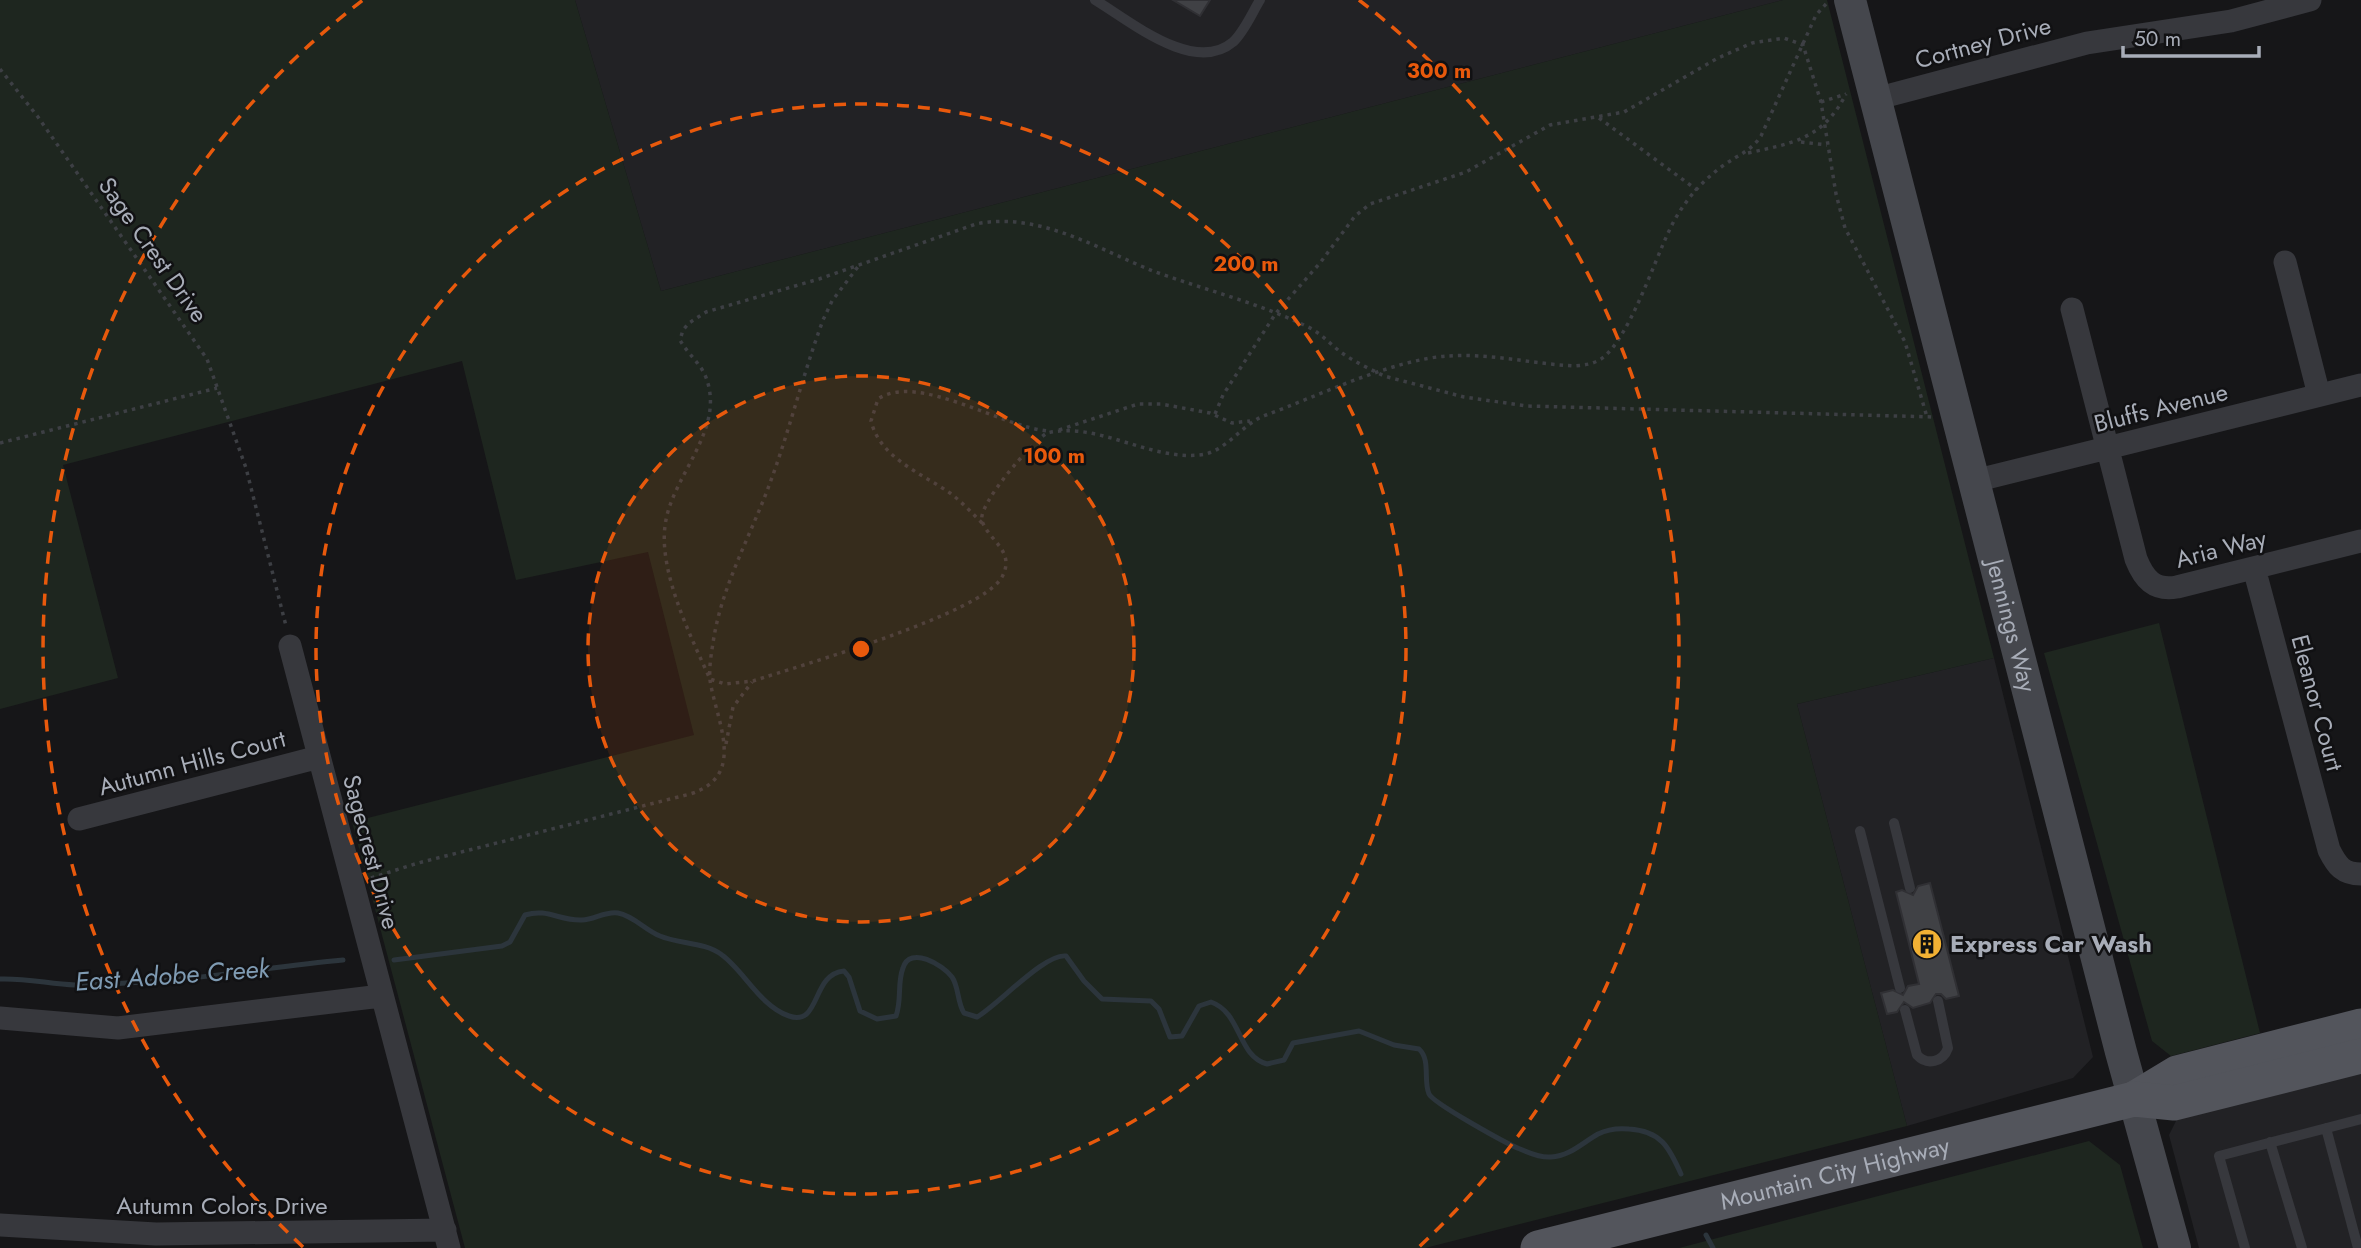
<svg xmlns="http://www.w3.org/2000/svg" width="2361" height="1248" font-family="Jost,sans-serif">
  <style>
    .built { fill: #222225 }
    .green { fill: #1e261f }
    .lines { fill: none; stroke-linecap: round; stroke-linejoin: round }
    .stream { stroke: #2c353c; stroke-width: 5 }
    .building { fill: #404145; stroke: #303034; stroke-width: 2 }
    .path { stroke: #3d3f44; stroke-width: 3.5; stroke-dasharray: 3.5 5; stroke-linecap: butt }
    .lane { stroke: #37383d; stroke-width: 10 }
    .street { stroke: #37383d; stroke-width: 23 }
    .secondary { stroke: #45474d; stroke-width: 32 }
    .primary { stroke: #53555c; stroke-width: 35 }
    .ring { fill: none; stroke: #e8590c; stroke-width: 3.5; stroke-dasharray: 12 9 }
    .labels { text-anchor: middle; stroke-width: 5; stroke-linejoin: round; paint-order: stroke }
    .street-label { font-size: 24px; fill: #a8adb8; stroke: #111113 }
    .poi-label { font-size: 24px; font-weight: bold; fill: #a8adb8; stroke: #111113; text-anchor: start }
    .water-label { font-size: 26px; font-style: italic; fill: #7f9bb3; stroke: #111113 }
    .centre { fill: #e8590c; stroke: #111113; stroke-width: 3.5 }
    .ring-label { font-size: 21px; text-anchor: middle; font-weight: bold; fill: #e8590c; stroke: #111113; stroke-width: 5; stroke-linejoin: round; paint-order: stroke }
  </style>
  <rect width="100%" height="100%" fill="#161618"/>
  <path class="built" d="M575 0H1783L661 291Z
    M1994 658 2093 1057 2073 1078 1907 1126 1797 704Z
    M2361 1068V1248H2199L2169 1135 2179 1115Z"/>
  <path class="green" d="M0 0H575L661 291 1783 0H1827L1994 658 1797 704 1907 1126 1425 1248H465L352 822 694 735 648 552 516 580 462 361 63 465 118 678 0 709Z
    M2159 623 2260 1033 2171 1056 2152 1041 2044 653Z
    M2089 1141 2120 1165 2143 1248H1679Z"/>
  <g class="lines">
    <path class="stream" d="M394 960 502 946 510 942 525 915C548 908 559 921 582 920 594 920 605 911 618 913 634 916 645 930 660 936 679 944 705 942 722 955 744 971 761 1007 789 1016 821 1027 811 974 844 971L849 977 860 1011 877 1019 896 1016C902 1000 897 983 903 968 910 945 943 965 952 977 959 987 957 1002 964 1013L977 1017C999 1004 1045 953 1066 956L1084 981 1102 999 1151 1001 1159 1009 1170 1037 1182 1036 1199 1006 1211 1002C1242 1013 1237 1056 1267 1064L1284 1060 1293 1043 1359 1031 1394 1045 1419 1049C1431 1060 1423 1080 1429 1094 1433 1103 1507 1144 1520 1149 1529 1153 1541 1158 1551 1157 1570 1156 1582 1143 1598 1134 1608 1129 1619 1128 1629 1129 1661 1131 1669 1147 1681 1174
      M0 979C26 978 50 984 75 985 98 985 122 983 145 982 212 978 277 966 343 960
      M1706 1235 1713 1248"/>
  </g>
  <path class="building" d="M1173 0H1210L1200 16Z
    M1930 883 1959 996 1946 999 1941 994H1936L1930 1003 1913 1008 1904 1002 1897 1012 1887 1014 1881 993 1893 990 1903 995 1908 986 1919 984 1896 892 1902 890 1913 895 1918 886Z"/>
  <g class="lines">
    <path class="path" d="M1826 4 1816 15 1761 136C1751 151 1738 155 1724 165 1700 182 1681 205 1669 231 1654 262 1628 341 1601 359 1593 364 1585 365 1575 366 1534 364 1489 353 1448 356 1394 359 1318 396 1266 415 1241 424 1226 453 1199 455 1148 460 1097 421 1047 433 1032 442 977 505 982 521 989 541 1016 551 1002 577 982 614 798 666 753 681L725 684 710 679C691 637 659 573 665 526 671 475 728 429 705 375 699 362 687 353 680 340L683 330 689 323 706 312 819 279 976 224C1038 211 1098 249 1153 271 1205 290 1259 303 1308 327 1321 333 1331 345 1342 353 1355 362 1370 369 1384 376L1464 397 1527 406 1935 417
      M0 69 38 117 207 359 246 468 286 626
      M1821 102 1846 94
      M1599 118 1697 190
      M1801 142 1827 145
      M1748 153C1793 143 1823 139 1846 94
      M1215 414 1223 395 1276 313 1320 263 1355 216 1370 204 1466 172 1550 125 1624 112 1718 58 1752 43 1784 38 1803 45 1821 102 1836 194 1845 228 1905 342 1927 417
      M1059 430 1138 404H1161L1210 413 1232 423 1250 421
      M0 443 217 388
      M982 523C972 513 962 502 950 493 921 473 880 458 871 421L878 399C918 372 1001 427 1048 431
      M726 744 733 707 752 682
      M371 878 418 863 690 794C748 776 716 721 710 680 709 668 711 655 713 643 721 587 751 535 770 483 790 429 803 374 823 320L832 301 860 264"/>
    <path class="lane" d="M1095 0C1130 21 1194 75 1233 42 1244 32 1252 13 1260 0
      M1894 823 1910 888
      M1860 831 1900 988
      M1905 1010 1917 1055C1927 1066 1943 1062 1948 1048L1938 1001
      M2326 1128 2358 1248
      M2270 1142 2302 1248
      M2245 1248 2219 1156 2361 1119"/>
    <path class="street" d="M1875 99 2087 43 2231 21 2310 0
      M2285 262 2319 395
      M2072 309 2136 559C2144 579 2154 591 2177 587L2361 541
      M1974 481 2361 385
      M2254 568 2329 850C2337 866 2343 874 2361 874
      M290 646 449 1248
      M79 819 319 757
      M0 1018 118 1028 381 996
      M0 1225 156 1234 445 1230"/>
    <path class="secondary" id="s1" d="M1850 0 2121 1052 2175 1248"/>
    <g class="primary">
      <path d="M2134 1099 2177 1073 2361 1026"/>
      <path id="s2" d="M1538 1248 2134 1099 2174 1103 2361 1056"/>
    </g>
  </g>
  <circle cx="861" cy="649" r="273" fill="#e8590c" fill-opacity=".12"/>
  <g class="ring">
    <circle cx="861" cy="649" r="273"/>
    <circle cx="861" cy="649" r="545"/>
    <path d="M303 1247A818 818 0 0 1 363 0M1359 0A818 818 0 0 1 1419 1247"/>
  </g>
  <defs>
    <g id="building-disc" transform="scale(1.575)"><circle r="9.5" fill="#f2b134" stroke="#111113"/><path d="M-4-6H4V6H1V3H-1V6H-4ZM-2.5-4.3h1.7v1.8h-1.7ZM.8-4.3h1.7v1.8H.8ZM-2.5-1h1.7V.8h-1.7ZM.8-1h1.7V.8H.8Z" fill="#111"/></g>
  </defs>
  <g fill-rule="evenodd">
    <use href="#building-disc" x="1927" y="944"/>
  </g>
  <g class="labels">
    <g class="street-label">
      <text transform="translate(1983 43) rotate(-15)" y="8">Cortney Drive</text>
      <text transform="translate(153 250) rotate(55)" y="8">Sage Crest Drive</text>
      <text transform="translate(2161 408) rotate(-14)" y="8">Bluffs Avenue</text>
      <text transform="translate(2221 549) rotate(-14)" y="8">Aria Way</text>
      <text dy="8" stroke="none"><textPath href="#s1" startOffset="646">Jennings Way</textPath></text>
      <text transform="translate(2317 703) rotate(75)" y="8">Eleanor Court</text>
      <text transform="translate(192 763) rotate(-15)" y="8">Autumn Hills Court</text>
      <text transform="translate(371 852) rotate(75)" y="8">Sagecrest Drive</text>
      <text dy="8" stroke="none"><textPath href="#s2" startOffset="306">Mountain City Highway</textPath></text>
      <text x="222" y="1214">Autumn Colors Drive</text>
    </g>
    <g class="poi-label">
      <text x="1950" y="952">Express Car Wash</text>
    </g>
    <g class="water-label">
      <text transform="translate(172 975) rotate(-4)" y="9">East Adobe Creek</text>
    </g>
  </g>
  <circle cx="861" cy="649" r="10" class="centre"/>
  <g class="ring-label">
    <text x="1439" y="78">300 m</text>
    <text x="1246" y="271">200 m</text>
    <text x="1054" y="463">100 m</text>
  </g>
  <path d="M2123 46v10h136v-10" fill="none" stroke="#a8adb8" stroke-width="3.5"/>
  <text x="2134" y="46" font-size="21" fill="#a8adb8" stroke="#111113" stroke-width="5" paint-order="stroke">50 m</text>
</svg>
